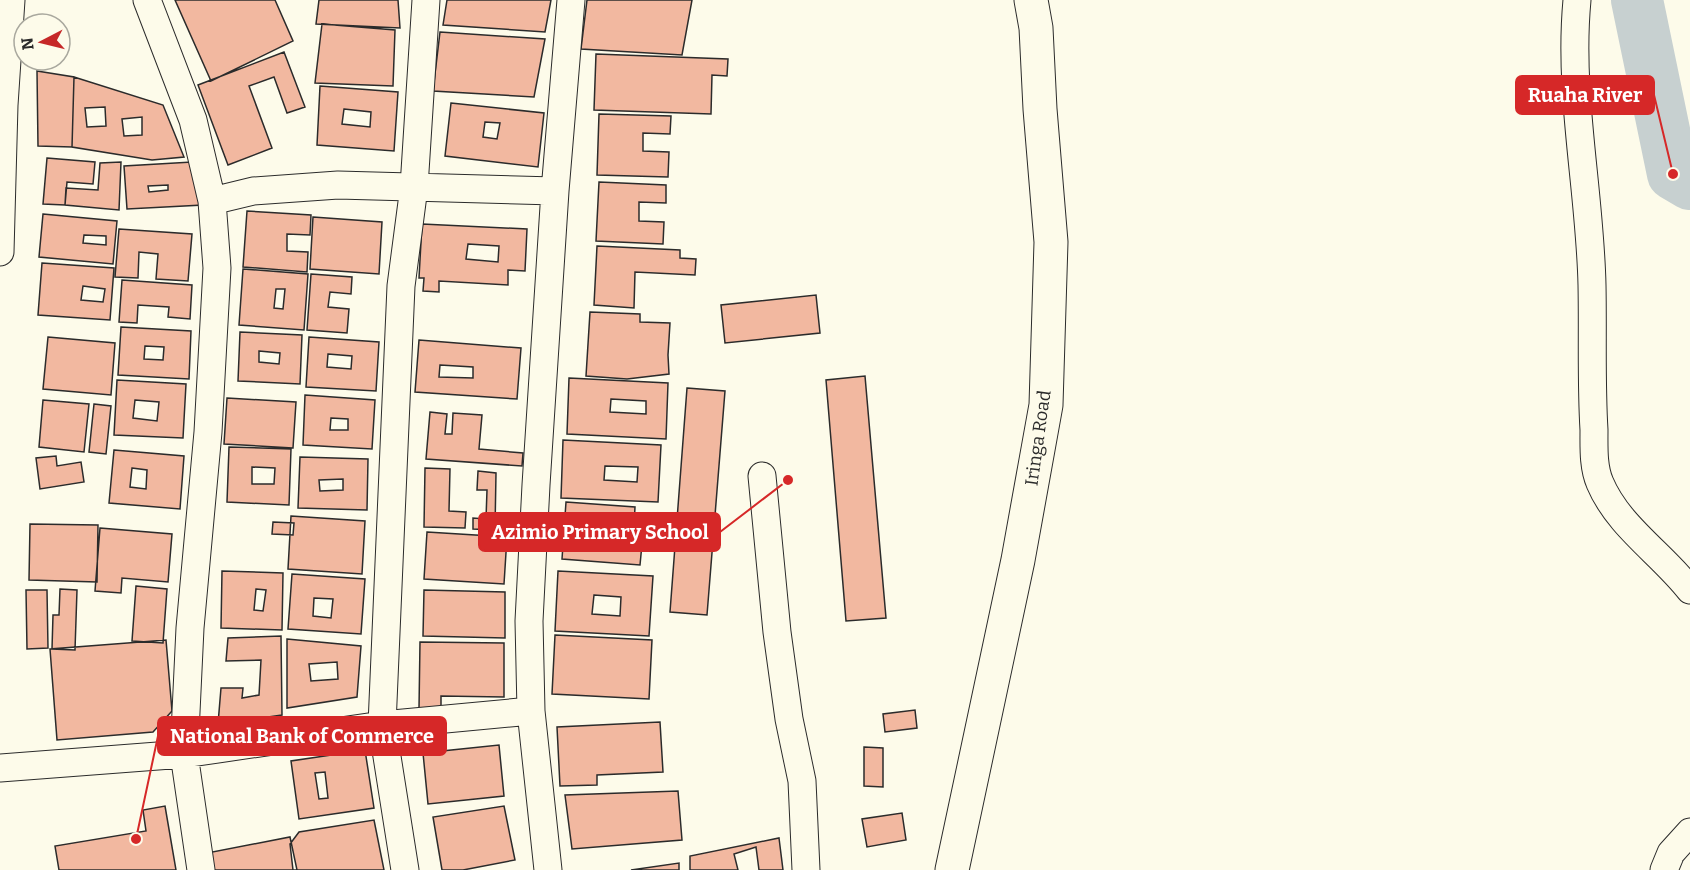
<svg xmlns="http://www.w3.org/2000/svg" width="1690" height="870" font-family="Bitter,serif">
  <style>
    .lines { fill: none; stroke-linecap: round; stroke-linejoin: round }
    .river { stroke: #c7d0d0; stroke-width: 52 }
    .building { fill: #f2b8a0; stroke: #2b2b2b; stroke-width: 1.5; fill-rule: evenodd }
    .minor-casing { stroke: #2b2b2b; stroke-width: 29 }
    .trunk-casing { stroke: #2b2b2b; stroke-width: 35 }
    .minor { stroke: #fdfbea; stroke-width: 27 }
    .trunk { stroke: #fdfbea; stroke-width: 33 }
    .labels { text-anchor: middle; stroke-width: 4.5; stroke-linejoin: round; paint-order: stroke }
    .street-label { font-size: 18px; fill: #2b2b2b; stroke: #fdfbea }
    .leader { fill: none; stroke: #d62828; stroke-width: 2 }
    .callout-dot { fill: #d62828; stroke: #fdfbea; stroke-width: 2 }
    .callout { fill: #d62828; stroke: #d62828; stroke-width: 2 }
    .callout-label { font-size: 20px; text-anchor: middle; font-weight: bold; fill: #fff }
  </style>
  <rect width="100%" height="100%" fill="#fdfbea"/>
  <g class="lines">
    <path class="river" d="M1637 0 1673 174 1690 184"/>
  </g>
  <path class="building" d="M175 0H275L293 41 211 81Z
    M319 0H398L400 28 316 24Z
    M447 0H551L545 32 443 25Z
    M587 0H692L682 55 581 49Z
    M322 24 395 30 393 86 315 83Z
    M440 32 545 39 534 97 433 91Z
    M284 52 305 107 287 113 274 77 249 86 272 148 228 165 198 85Z
    M596 54 728 59 727 76 712 75 711 114 594 110Z
    M37 71 74 77 72 147 38 146Z
    M74 77 163 105 184 157 152 160 72 147ZM105 107 106 126 87 127 85 108ZM142 117V135L124 136 122 119Z
    M320 86 398 92 394 151 317 145ZM344 109 371 112 370 127 342 124Z
    M451 103 544 113 538 167 445 156ZM485 122 500 123 497 139 483 137Z
    M599 114 671 116 670 134 643 133V151L669 152 668 177 597 175Z
    M47 158 95 162 93 184 67 182 65 205 43 204Z
    M121 162 119 210 65 205 66 188 98 190 100 163Z
    M192 162 203 205 127 209 124 166ZM168 185V190L149 192 148 186Z
    M599 182 666 185V203L639 202V221L664 222 663 244 596 241Z
    M247 211 311 215 310 235 287 234V251L308 252 307 272 243 267Z
    M43 214 117 221 113 264 39 257ZM84 235 106 236V245L83 243Z
    M313 217 382 222 379 274 310 269Z
    M422 224 527 229 525 271 508 270V285L439 281V292L423 291 424 278H419ZM468 244 499 246 498 262 466 259Z
    M119 229 192 234 188 281 156 279 158 254 139 252 138 278 115 277Z
    M597 246 680 250V258L696 259 695 275 635 272 634 308 594 305Z
    M42 263 114 268 110 320 38 315ZM83 286 105 289 103 302 81 300Z
    M243 269 308 274 304 330 239 325ZM276 289H285L283 309 274 308Z
    M311 274 352 277 351 294 330 292 328 307 349 309 347 333 307 330Z
    M122 280 192 285 190 319 168 317 169 307 138 305 137 323 119 322Z
    M816 295 820 333 725 343 721 305Z
    M590 312 640 314V322L670 323 668 355 669 374 627 379 586 376Z
    M121 327 191 331 189 379 118 375ZM145 346 164 347 163 360 144 359Z
    M240 332 302 335 300 384 238 381ZM259 351 280 353 279 364 259 362Z
    M48 337 115 343 111 395 43 389Z
    M309 337 379 342 376 391 306 387ZM328 354 352 356 351 369 327 367Z
    M419 340 521 348 517 399 415 392ZM440 365 473 367V378L439 377Z
    M865 376 886 618 846 621 826 380Z
    M569 378 668 383 666 439 567 434ZM611 399 646 401V414L610 412Z
    M117 380 186 384 183 438 114 435ZM135 400 159 402 157 421 133 418Z
    M687 388 725 391 707 615 670 612Z
    M305 395 375 400 372 449 303 445ZM331 418 348 419V430H330Z
    M227 398 296 402 293 448 224 444Z
    M43 400 89 404 84 452 39 447Z
    M94 404 111 406 106 454 89 452Z
    M430 412 447 414 445 434H452L453 413 482 415 479 449 523 453 522 466 426 459Z
    M563 440 661 445 658 502 561 498ZM605 466 638 467 637 482 604 480Z
    M229 447 291 449 289 505 227 502ZM252 467 275 468 274 484H252Z
    M114 450 184 456 180 509 109 503ZM132 468 147 470 146 489 130 487Z
    M56 456 57 466 81 462 84 482 40 489 36 458Z
    M300 457 368 459 367 510 298 508ZM343 479V490L320 491 319 480Z
    M425 468 450 469 449 511 466 512 465 528 424 527Z
    M478 471 496 473 495 530 473 529V518L486 519 487 490H477Z
    M566 502 635 507 633 544H642L640 565 562 559Z
    M291 516 365 521 362 574 288 569Z
    M273 522 294 523 293 535 272 534Z
    M30 524 98 525 97 582 29 580Z
    M100 528 172 534 168 582 122 578 121 593 95 591Z
    M427 532 507 537 504 584 424 579Z
    M222 571 283 573 282 630 221 628ZM256 589 266 590 263 611 254 610Z
    M558 571 653 576 649 636 555 631ZM594 595 621 597 620 616 592 614Z
    M292 574 365 579 361 634 288 629ZM314 598 333 599 331 618 313 616Z
    M136 586 167 589 163 643 132 641Z
    M60 589 77 590 75 650 52 649 53 615H59Z
    M26 590H47L48 648 27 649Z
    M424 590 505 592V638L423 636Z
    M555 635 652 640 649 699 552 694Z
    M281 636 282 715 218 724 221 688H243L242 698 259 695 261 660 226 661 228 638Z
    M287 639 361 646 357 697 287 708ZM337 662 338 679 311 681 309 664Z
    M166 640 172 711 153 732 57 740 50 649Z
    M420 642 504 643V697L441 696V710L419 709Z
    M915 710 917 728 885 732 883 714Z
    M660 722 663 772 597 775V785L560 786 557 727Z
    M499 745 504 796 428 804 423 753Z
    M864 747 883 748V787L864 786Z
    M365 750 374 808 299 819 291 761ZM325 772 328 798 319 799 315 773Z
    M678 791 682 840 572 849 565 795Z
    M165 806 176 870H59L55 846 146 831 143 810Z
    M504 806 515 860 463 870H442L433 817Z
    M902 813 906 840 867 847 862 819Z
    M374 820 384 870H293L290 844 299 832Z
    M290 837 297 870H210L207 853Z
    M779 838 783 870H759L756 847 734 854 738 870H690V856Z
    M679 863V870H631Z"/>
  <g class="lines">
    <g class="minor-casing">
      <path id="minor" d="M147 0 193 120 212 201 217 268 208 432 190 628 184 754 201 870
        M1577 0C1568 95 1590 190 1592 285 1593 333 1591 381 1594 430 1594 447 1593 467 1600 483 1618 526 1662 554 1690 590
        M212 201 253 191 338 185 555 191
        M0 252 4 105 11 0
        M762 476 777 632 789 719 802 781 806 870
        M0 768 184 754 382 725 531 711
        M405 870 382 725 401 286 414 187 426 0
        M548 870 531 711 529 621 536 485 555 191 571 0
        M1664 870 1671 853 1690 832"/>
    </g>
    <g class="trunk-casing">
      <path id="trunk" d="M952 870 1018 560 1046 405 1051 242 1040 109 1036 28 1031 0"/>
    </g>
    <use href="#minor" class="minor"/>
    <use href="#trunk" class="trunk"/>
  </g>
  <g class="labels">
    <g class="street-label">
      <text transform="translate(1038 438) rotate(-82)" y="6">Iringa Road</text>
    </g>
  </g>
  <path class="leader" d="M1673 174L1654 95M788 480L720 532M136 839L158 736"/>
  <g class="callout-dot">
    <circle cx="1673" cy="174" r="6"/>
    <circle cx="788" cy="480" r="6"/>
    <circle cx="136" cy="839" r="6"/>
  </g>
  <g class="callout">
    <rect x="1516" y="76" width="138" height="38" rx="6"/>
    <rect x="479" y="513" width="241" height="38" rx="6"/>
    <rect x="158" y="717" width="288" height="38" rx="6"/>
  </g>
  <g class="callout-label">
    <text x="1585" y="102">Ruaha River</text>
    <text x="600" y="539">Azimio Primary School</text>
    <text x="302" y="743">National Bank of Commerce</text>
  </g>
  <g transform="translate(42 42) rotate(263)"><circle r="28" fill="#fdfbea" stroke="#a9a89e" stroke-width="1.5"/>
  <path d="M0-4.5L10 22L0 15L-10 22Z" fill="#c62828"/>
  <text y="-9" font-size="16" font-weight="bold" text-anchor="middle" fill="#2b2b2b">N</text>
  </g>
</svg>
